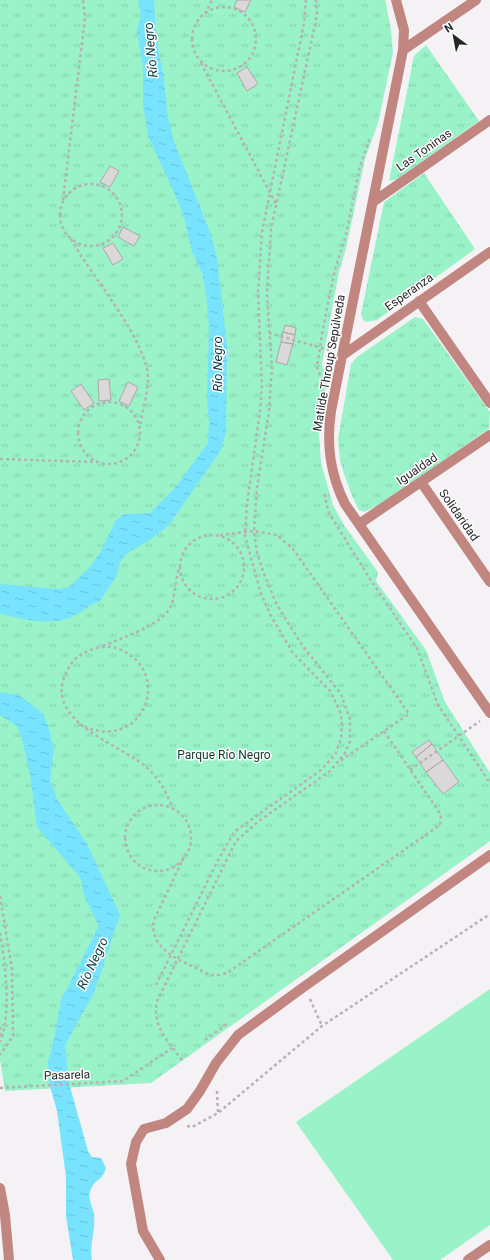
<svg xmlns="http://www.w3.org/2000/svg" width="490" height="1260" font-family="Roboto,sans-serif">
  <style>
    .green { fill: #99f2c8 }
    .park { fill: url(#park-tufts) }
    .water { fill: url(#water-ripples) }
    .building { fill: #dbd8da; stroke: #aba8aa }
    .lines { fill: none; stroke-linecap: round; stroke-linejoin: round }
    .path { stroke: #b4b2b4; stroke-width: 2.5; stroke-dasharray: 3 3; stroke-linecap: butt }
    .minor { stroke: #c28681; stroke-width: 10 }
    .labels { text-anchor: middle; stroke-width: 3; stroke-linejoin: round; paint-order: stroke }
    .street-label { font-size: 12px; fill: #262526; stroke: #fff }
    .park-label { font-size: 12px; fill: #113a29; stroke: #fff }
    .water-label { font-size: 13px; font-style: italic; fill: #073b47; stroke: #fff }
  </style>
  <defs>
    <pattern id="park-tufts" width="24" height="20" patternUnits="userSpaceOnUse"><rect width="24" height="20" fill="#99f2c8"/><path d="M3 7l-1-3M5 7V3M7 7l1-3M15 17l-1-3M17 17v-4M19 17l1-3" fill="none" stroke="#84cfac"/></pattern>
    <pattern id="water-ripples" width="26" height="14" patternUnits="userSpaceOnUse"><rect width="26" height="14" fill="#77e3ff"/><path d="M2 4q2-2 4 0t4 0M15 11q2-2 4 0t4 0" fill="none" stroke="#67c3da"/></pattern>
  </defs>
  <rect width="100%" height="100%" fill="#f5f2f5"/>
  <path class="green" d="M490 989V1225L440 1260H393L296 1122Z"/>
  <path class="park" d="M0 0H385L391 29 393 53 378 123 365 159 346 249 339 272 322 364 327 380 319 432 321 463 333 505 344 525 378 572 376 581 426 650 445 702 490 773V841L151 1083 5 1091 0 1060Z
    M426 45 479 121 397 179 389 181 414 56Z
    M424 173 475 249 377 320 366 322 363 320 361 314 384 202Z
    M415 317 423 319 490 412 489 429 379 505 364 512 359 510 352 496 344 474 340 460 338 439 351 364 357 357Z"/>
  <path class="water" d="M138 0H154L156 36 164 79 167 111 173 139 211 235 217 258 227 346 226 431 221 450 169 525 150 540 129 552 121 560 116 577 99 602C89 604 83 612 74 616 50 627 25 619 0 614V584L58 589 69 587 90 567 101 551 116 520 124 514 150 513 175 488 208 443 209 422 207 400 209 328 206 293 202 273 192 252 184 217 174 192 148 136 143 105V69L137 31 141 15Z
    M0 692 19 695 42 713 48 725 54 749 50 780 57 799 87 844 120 915 94 993 65 1045 69 1083 88 1151 92 1157 101 1158 106 1168C102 1181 97 1178 92 1187 86 1196 92 1205 94 1214 96 1230 89 1244 92 1260H73L66 1216V1177L57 1111 49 1083 48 1062 55 1034 61 1000 99 926 85 898 80 877 37 827 30 775 22 739 17 726 0 715Z"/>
  <path class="building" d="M237 0H251L245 12 234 7Z
    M247 67 258 84 247 91 237 73Z
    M110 166 119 171 110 187 100 182Z
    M123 227 140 236 134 246 118 237Z
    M113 243 123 259 113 265 103 248Z
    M285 325 296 328 295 335 283 332Z
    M283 332 295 335 293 344 281 342Z
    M281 342 293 344 287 365 276 362Z
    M109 379 111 400 99 401 98 380Z
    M128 382 138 387 129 406 119 401Z
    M81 384 94 403 84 410 71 391Z
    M429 740 432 744 416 757 412 752Z
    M432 744 443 760 426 772 416 757Z
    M443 760 459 782 443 794 426 772Z"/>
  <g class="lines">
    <path class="path" d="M192 39a32 32 0 1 1 64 0a32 32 0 1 1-64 0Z
      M205 14 212 0
      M201 63 276 204
      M60 215a31 31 0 1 1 62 0a31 31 0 1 1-62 0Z
      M63 200 85 18 83 0
      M71 239C91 276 150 343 148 381 147 396 142 412 140 427
      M269 333 329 350
      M322 381 317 367 323 328 335 270 346 235 360 166 370 138
      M78 433a31 31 0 1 1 62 0a31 31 0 1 1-62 0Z
      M0 459 97 462
      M324 494 329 513 334 521 370 579 417 648 438 705 490 783
      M220 535 254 531 277 535 293 549 409 714 340 761
      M180 567a32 32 0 1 1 64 0a32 32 0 1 1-64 0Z
      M103 646C121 638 163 625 171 606 175 596 176 578 179 567
      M79 724C142 757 176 672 119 649 105 644 91 648 79 656 71 662 66 671 63 681 51 724 121 745 146 767 158 777 167 793 172 807
      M410 770 480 721
      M125 838a33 33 0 1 1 66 0a33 33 0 1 1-66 0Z
      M184 857 154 920C149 946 174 958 194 967 200 970 206 974 212 975 216 976 223 974 227 973L440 825 441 815 384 731
      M0 896 12 969 13 1036 0 1055
      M0 933C5 962 12 1015 0 1042
      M156 985 217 862 234 832 321 770 335 755 341 739 342 722 340 712 331 692 293 653 271 616 261 594 245 536 247 504 260 411 262 386 258 293 262 232 304 23 306 0
      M310 999 322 1026
      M0 1027 1 1036
      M205 1040 227 1024
      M182 1060C168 1042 152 1026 157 1001L236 841 259 821 330 771 345 753 350 741V719L341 694 302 645 277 605 264 574 257 553 254 531 257 488 269 411 272 369 267 294 271 229 317 15 316 0
      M0 1088 123 1081 172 1048
      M217 1091 218 1113
      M187 1126 192 1127 218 1113 322 1026 490 914"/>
    <path class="minor" d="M396 0 404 30 403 50 331 411C326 445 330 474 345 504L490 713
      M403 50 476 0
      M373 202 490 120
      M419 301 490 403
      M343 355 490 252
      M421 482 490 582
      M359 524 490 435
      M0 1188 5 1215 9 1260
      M160 1260 143 1231 131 1164 136 1142 144 1129 166 1123 187 1109 200 1091 216 1063 238 1035 305 986 490 855
      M468 1260 490 1245"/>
  </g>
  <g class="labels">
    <g class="street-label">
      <text transform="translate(424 150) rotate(-35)" y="4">Las Toninas</text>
      <text transform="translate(409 292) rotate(-35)" y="4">Esperanza</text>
      <text transform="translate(329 363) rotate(-80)" y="4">Matilde Throup Sepúlveda</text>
      <text transform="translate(417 469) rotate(-34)" y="4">Igualdad</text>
      <text transform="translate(459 515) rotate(55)" y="4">Solidaridad</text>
      <text transform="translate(67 1075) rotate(-2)" y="4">Pasarela</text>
    </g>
    <g class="park-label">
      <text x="224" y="759">Parque Río Negro</text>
    </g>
    <g class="water-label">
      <text transform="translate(150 50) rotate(-95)" y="5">Río Negro</text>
      <text transform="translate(217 364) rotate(-90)" y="5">Río Negro</text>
      <text transform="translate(92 963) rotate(-65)" y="5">Río Negro</text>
    </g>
  </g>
  <g transform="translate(454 36) rotate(328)" stroke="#ffffff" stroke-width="3" paint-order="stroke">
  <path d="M0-3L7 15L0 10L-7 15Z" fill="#262526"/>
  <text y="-6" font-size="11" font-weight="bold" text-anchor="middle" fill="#262526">N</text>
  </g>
</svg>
